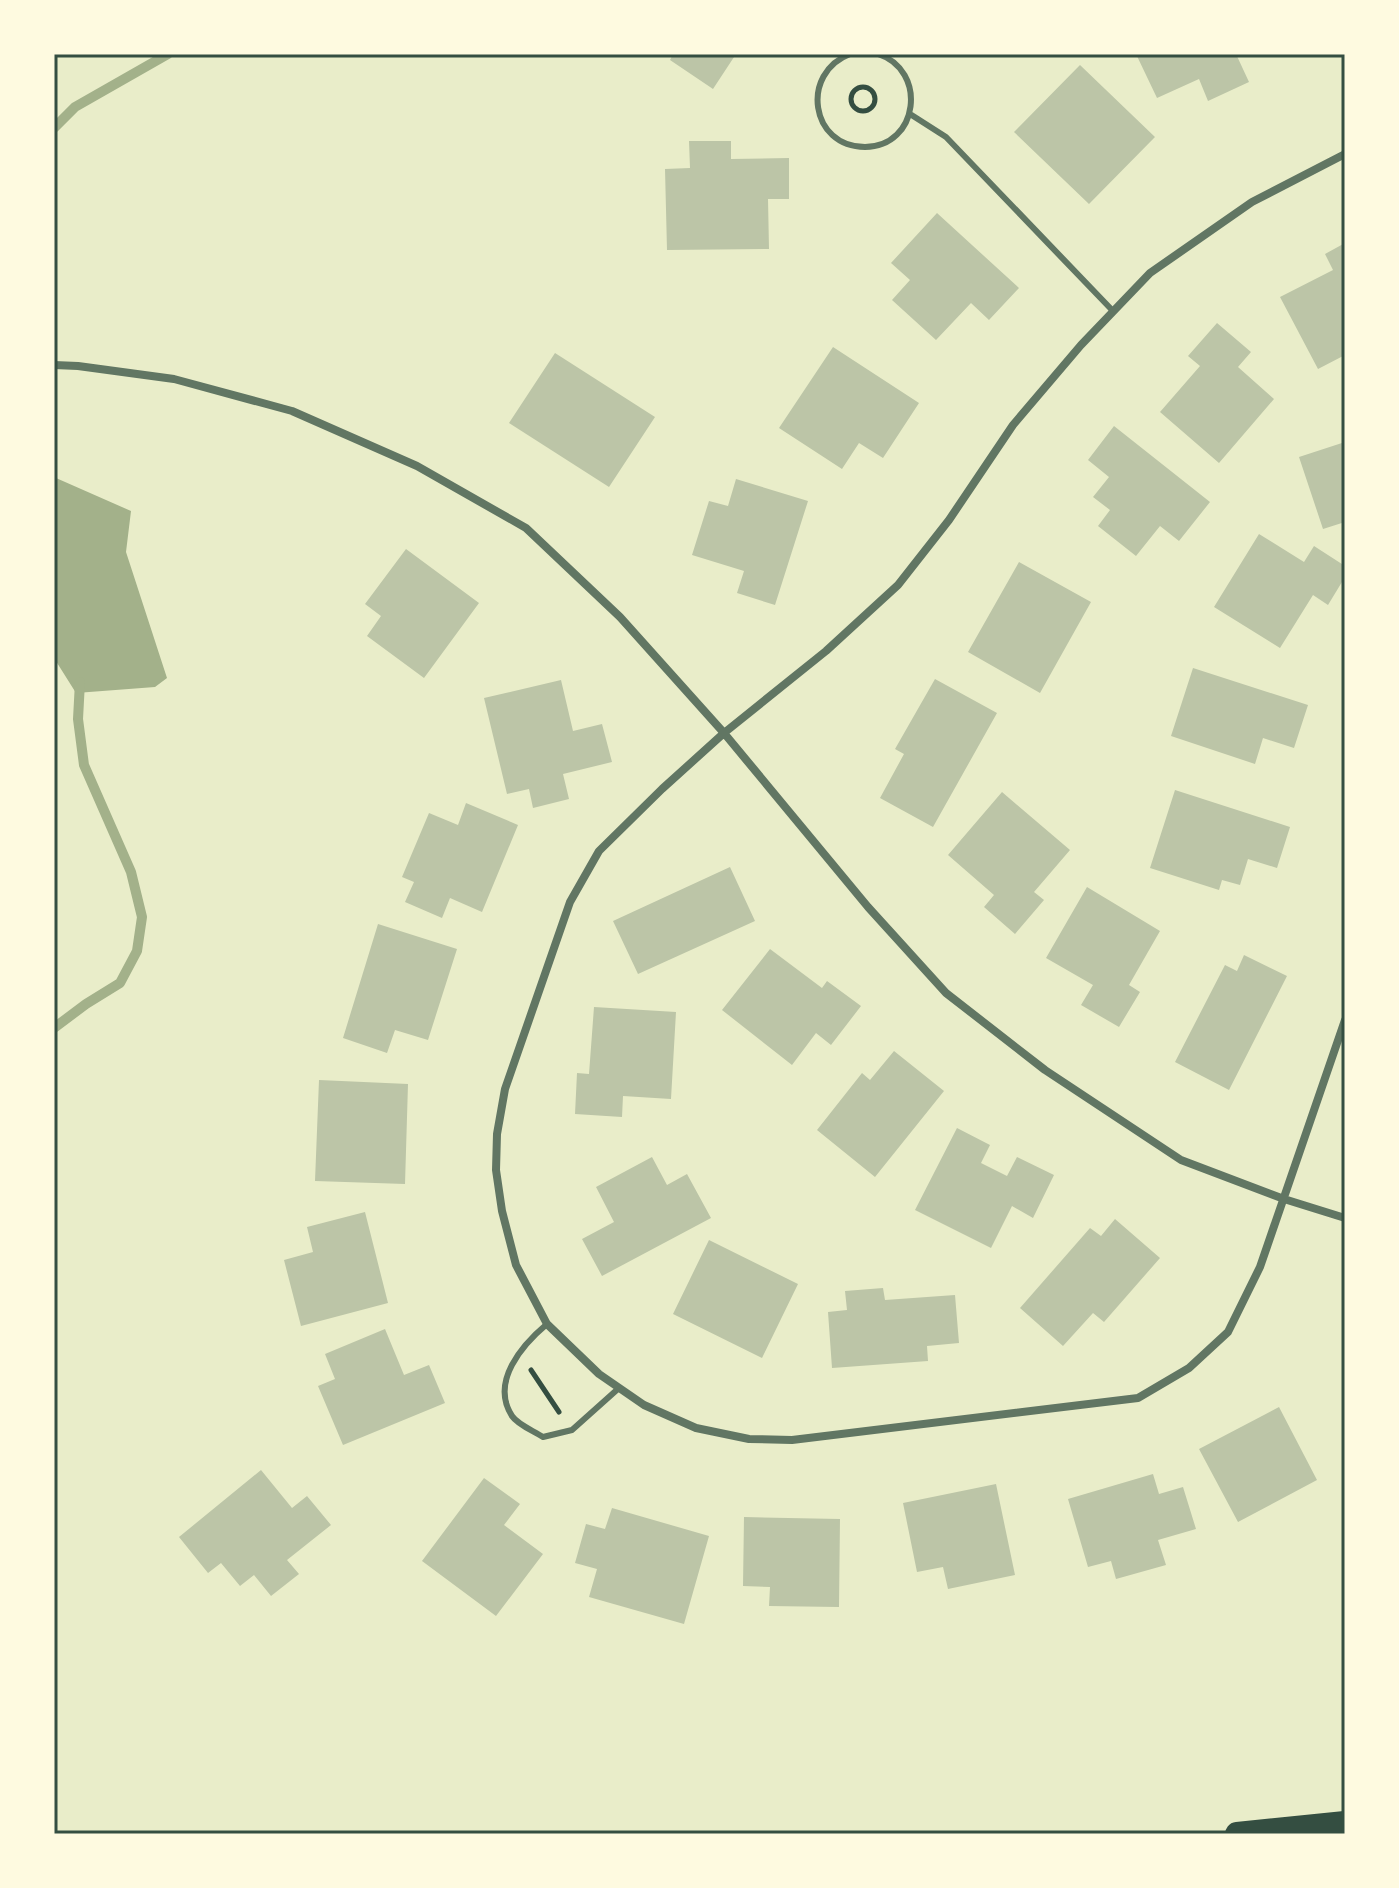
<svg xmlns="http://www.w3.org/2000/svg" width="1399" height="1888" font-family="Spectral,serif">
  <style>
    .water { fill: #a3b18a }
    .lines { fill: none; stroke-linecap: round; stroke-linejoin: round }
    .stream { stroke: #a3b18a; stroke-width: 10 }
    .building { fill: #bcc5a7 }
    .path { stroke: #344e41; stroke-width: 5 }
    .service { stroke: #617663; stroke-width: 6 }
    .minor { stroke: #617663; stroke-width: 8 }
    .motorway { stroke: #344e41; stroke-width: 24 }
    .neatline { fill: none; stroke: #344e41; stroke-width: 3 }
  </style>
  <rect width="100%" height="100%" fill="#e9edc9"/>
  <path class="water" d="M56 478 131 511 126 552 167 678 155 687 76 693 54 658Z"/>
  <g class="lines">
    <path class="stream" d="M54 128 75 107 168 54
      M54 1028 86 1004 120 983 137 951 142 917 131 872 84 765 78 719 80 682"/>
  </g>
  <path class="building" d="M673 54H736L713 89 670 60Z
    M1136 54H1236L1249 82 1208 101 1199 79 1157 98Z
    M1080 65 1155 137 1089 204 1014 132Z
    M689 141H731V159L789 158V199H768L769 249 667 250 665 169 690 168Z
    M937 213 1019 288 989 320 971 303 936 340 892 300 910 280 891 263Z
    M1345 243V355L1318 369 1280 297 1333 270 1325 254Z
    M1217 323 1251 352 1238 367 1274 399 1219 463 1160 412 1200 366 1188 356Z
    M833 347 919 403 883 458 859 443 842 469 779 428Z
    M555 353 655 417 609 487 509 423Z
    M1114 426 1210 502 1179 541 1160 526 1136 556 1098 526 1110 510 1093 497 1109 477 1088 460Z
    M1345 442V522L1323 529 1299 457Z
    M736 479 808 501 775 605 737 593 744 571 692 555 709 501 728 506Z
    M1259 534 1304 562 1314 546 1345 566V577L1328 605 1313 595 1280 648 1214 607Z
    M406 549 479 603 424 678 367 636 381 616 365 604Z
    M1019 562 1091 602 1040 693 968 652Z
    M1193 668 1308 705 1294 748 1263 738 1255 764 1171 736Z
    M935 679 997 713 933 827 880 798 904 754 895 749Z
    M561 680 573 731 602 724 612 762 563 774 569 799 533 808 529 789 507 794 484 698Z
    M1175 790 1290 827 1277 868 1248 859 1240 885 1222 880 1219 890 1150 868Z
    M1002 792 1070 850 1034 892 1044 900 1015 934 984 907 994 895 948 855Z
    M466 803 518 825 482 912 450 898 442 918 405 902 414 882 402 877 429 813 458 825Z
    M730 867 755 921 638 974 613 921Z
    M1087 887 1160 931 1129 985 1140 992 1119 1027 1081 1005 1093 985 1046 958Z
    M378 924 457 949 428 1040 395 1030 387 1053 343 1038Z
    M770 949 822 988 827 981 861 1006 831 1045 816 1033 792 1065 722 1010Z
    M1244 955 1287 976 1229 1090 1175 1062 1225 965 1237 971Z
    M594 1007 676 1012 671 1099 623 1096 622 1117 575 1114 577 1073 589 1074Z
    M894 1051 944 1091 875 1177 817 1130 862 1073 870 1080Z
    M319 1080 408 1084 405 1184 315 1181Z
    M957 1128 990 1145 981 1163 1007 1176 1017 1157 1054 1175 1033 1218 1012 1206 991 1248 915 1210Z
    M652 1157 667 1185 687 1174 711 1218 602 1276 582 1239 614 1222 596 1187Z
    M365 1212 388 1303 301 1326 284 1260 313 1252 307 1227Z
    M1115 1219 1160 1258 1104 1322 1093 1313 1063 1346 1020 1308 1090 1228 1101 1236Z
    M709 1240 798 1284 762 1358 673 1314Z
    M883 1288 885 1300 955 1295 959 1343 927 1346 928 1361 832 1368 828 1312 847 1310 845 1291Z
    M385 1329 404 1375 429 1365 445 1403 343 1445 318 1386 335 1379 325 1354Z
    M1279 1407 1317 1480 1238 1522 1199 1449Z
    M261 1470 292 1508 307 1496 331 1525 287 1560 299 1574 271 1596 254 1575 240 1586 221 1563 208 1573 179 1537Z
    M1153 1474 1159 1494 1183 1487 1196 1529 1158 1540 1166 1565 1116 1579 1111 1561 1088 1567 1068 1499Z
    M484 1478 520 1504 504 1525 543 1554 496 1616 422 1561Z
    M996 1484 1015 1575 948 1589 943 1567 917 1572 903 1503Z
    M612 1508 709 1536 684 1624 589 1597 597 1569 575 1563 586 1524 605 1529Z
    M744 1517 840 1519 839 1607 769 1606 770 1587 743 1586Z"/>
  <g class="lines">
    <path class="path" d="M851 99a12 12 0 1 1 24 0a12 12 0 1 1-24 0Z
      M531 1370 559 1412"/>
    <path class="service" d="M850 54C800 73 810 147 865 147 919 147 928 70 878 54
      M910 114 946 137 1113 311
      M547 1324C522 1345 490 1382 512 1416 518 1425 534 1431 543 1437L572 1430 619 1388"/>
    <path class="minor" d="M1345 154 1252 202 1150 273 1081 345 1013 425 949 520 898 585 826 651 724 733 662 789 599 851 570 902 505 1089 497 1134 496 1170 502 1211 516 1265 547 1324 599 1374 644 1405 696 1428 749 1439 792 1440 1138 1398 1189 1368 1228 1332 1260 1267 1345 1020
      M54 365 78 366 174 379 292 411 417 466 526 528 620 617 724 733 868 907 946 993 1045 1070 1181 1160 1284 1199 1345 1218"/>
    <path class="motorway" d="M1237 1834 1345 1823"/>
  </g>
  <rect width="1399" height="1888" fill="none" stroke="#fefae0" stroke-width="112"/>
  <rect x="56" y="56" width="1287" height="1776" class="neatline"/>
</svg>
